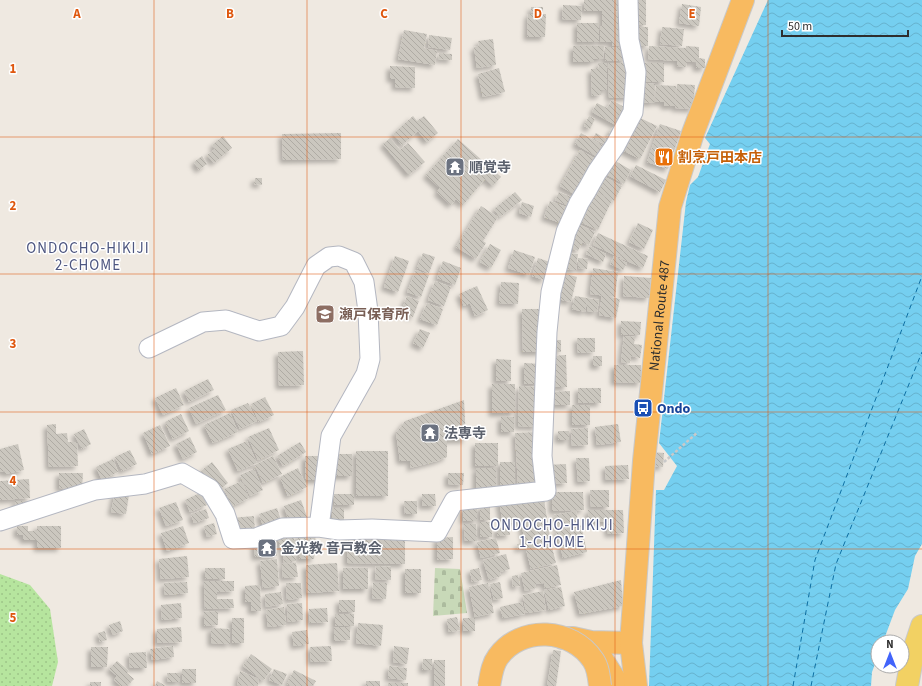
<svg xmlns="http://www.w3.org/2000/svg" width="922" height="686" font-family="'Source Sans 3','Noto Sans JP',sans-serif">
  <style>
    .cemetery { fill: url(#cemetery-stones) }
    .park { fill: url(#park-dots) }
    .water { fill: url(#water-waves) }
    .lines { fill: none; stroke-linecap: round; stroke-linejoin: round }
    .ferry { stroke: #0d6fa3; stroke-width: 1; stroke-dasharray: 5 4; stroke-linecap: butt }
    .building { fill: url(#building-back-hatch); filter: url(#shadow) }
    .minor-casing { stroke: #b4b7c1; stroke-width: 21 }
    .primary-casing { stroke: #c9c9c9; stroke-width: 24 }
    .trunk-casing { stroke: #c9c9c9; stroke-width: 24 }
    .path { stroke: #c9c9c9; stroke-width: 2.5; stroke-dasharray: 3 2; stroke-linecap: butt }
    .minor { stroke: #fff; stroke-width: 19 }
    .primary { stroke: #f2d163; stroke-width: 22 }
    .trunk { stroke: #f8ba60; stroke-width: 22 }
    .trunk-bridge-casing { stroke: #c9c9c9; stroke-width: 24; stroke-linecap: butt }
    .trunk-bridge { stroke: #f8ba60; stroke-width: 22 }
    .grid { fill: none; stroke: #df570e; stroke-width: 1; stroke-opacity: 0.55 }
    .labels { text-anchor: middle; stroke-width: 3; stroke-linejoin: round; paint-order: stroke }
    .food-label { font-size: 14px; font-weight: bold; fill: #c56008; stroke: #fff; text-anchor: start }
    .worship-label { font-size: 14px; font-weight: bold; fill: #5b616d; stroke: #fff; text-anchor: start }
    .education-label { font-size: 14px; font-weight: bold; fill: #785e54; stroke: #fff; text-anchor: start }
    .street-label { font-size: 14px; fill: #2e2e2e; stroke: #fff }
    .transit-label { font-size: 14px; font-weight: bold; fill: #164399; stroke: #fff; text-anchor: start }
    .neighbourhood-label { font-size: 15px; letter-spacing: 1px; fill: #4d5680; stroke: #fff }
    .grid-label { font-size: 13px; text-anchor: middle; font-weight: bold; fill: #df570e; stroke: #fff; stroke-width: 3; stroke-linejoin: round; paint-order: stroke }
  </style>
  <defs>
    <pattern id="cemetery-stones" width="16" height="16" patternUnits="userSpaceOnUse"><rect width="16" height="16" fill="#c8d9b8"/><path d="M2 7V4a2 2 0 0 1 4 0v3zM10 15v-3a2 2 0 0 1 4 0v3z" fill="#acbb9e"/></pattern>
    <pattern id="park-dots" width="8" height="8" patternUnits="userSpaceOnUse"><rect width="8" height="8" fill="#b6e59e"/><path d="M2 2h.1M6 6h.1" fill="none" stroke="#9dc588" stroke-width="1.8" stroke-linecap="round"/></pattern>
    <pattern id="water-waves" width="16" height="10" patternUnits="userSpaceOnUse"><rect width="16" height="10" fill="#75cff0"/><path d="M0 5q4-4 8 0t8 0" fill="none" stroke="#66b2ce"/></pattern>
    <pattern id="building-back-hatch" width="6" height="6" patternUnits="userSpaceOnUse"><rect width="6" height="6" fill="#cbc7bf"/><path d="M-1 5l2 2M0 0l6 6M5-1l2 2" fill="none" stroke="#afaba4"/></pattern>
    <filter id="shadow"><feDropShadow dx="-3.5" dy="3.5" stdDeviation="2" flood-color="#0004"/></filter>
  </defs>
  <rect width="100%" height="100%" fill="#efe9e1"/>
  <path class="cemetery" d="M435 568 460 569 467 613 433 616Z"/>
  <path class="park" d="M0 574 30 585 50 609 58 662 52 686H0Z"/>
  <path class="water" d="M768 0H922V544L915 556 908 589 895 610 883 642H878V656L872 672 871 686H649L656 490H664L677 466 659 443 686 202 690 185 698 177 710 144 705 138Z"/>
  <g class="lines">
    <path class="ferry" d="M793 686 815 560 922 276
      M811 686 836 564 922 352"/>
  </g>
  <path class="building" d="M584 0H621V11H584Z
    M631 0H646V25H631Z
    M682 4 701 7 699 26 679 23Z
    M563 5 582 6 581 20 562 19Z
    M531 7H543V13H531Z
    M602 11 624 12V46H612V42H600V26H602Z
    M528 14H546L545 37H527Z
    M577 23H599V42H577Z
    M634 27H648V46H633Z
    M662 27 684 29 682 46 660 44Z
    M404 30 427 34 424 48 437 51 435 65 398 59Z
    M429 35 452 38 450 50 428 47Z
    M493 39 496 65 477 68 474 47 479 46 478 41Z
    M573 46H604L603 59H594V62H573Z
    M649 46 686 48V46L699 47V58L705 59V68H696V62H687L686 67 677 66 678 61 648 59Z
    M605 47H625L626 61H605Z
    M439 53 452 54V60L438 59Z
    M598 63H607V90H601V95L592 96 591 69 599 68Z
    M608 63H632L634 97 609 98Z
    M638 63H664V82H638Z
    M390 66 415 67V88L395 87V79H390Z
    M499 68 505 92 483 97 478 74Z
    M642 83 655 84 654 103 641 102Z
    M677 84 695 85 693 109 675 108Z
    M656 85 676 86 675 106H664V102H655Z
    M612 100 631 111 621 128 592 112 597 103 607 108Z
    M413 116 417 121 424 116 438 133 427 142 418 131 402 145 393 134Z
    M589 116 595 119 590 129 584 126Z
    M636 116 657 126 640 159 618 148Z
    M660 124 681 131 668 169 647 162Z
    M613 127 619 131 610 147 593 138 596 133 606 139Z
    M341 133V159L283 160 282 134Z
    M581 133 609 149 603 160 575 144Z
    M223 136 232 148 214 163 207 155 215 149 212 145Z
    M390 138 400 150 408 143 425 162 409 175 383 144Z
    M458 139 501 177 493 186 485 179 463 205 456 199 451 205 437 192 440 188 426 175Z
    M580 150 601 162 581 198 560 186Z
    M202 156 207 164 199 170 194 162Z
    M610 158 631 170 624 184 602 172Z
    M636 165 666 180 660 192 630 176Z
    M601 175 622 186 614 201 593 190Z
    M255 178H262V185L254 184Z
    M592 191 612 200 598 230 578 221Z
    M515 192 522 200 500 217 494 209Z
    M559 192 576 199 573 208 555 200Z
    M550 201 572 209 566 225 544 217Z
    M522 202 534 206 531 217 519 213Z
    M481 206 498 217 483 241 486 243 476 259 456 247Z
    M576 223 595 232 589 245 582 242 578 251 563 245Z
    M638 223 653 230 644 249 629 242Z
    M598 233 648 256 643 268 620 258 625 248 619 257 593 245Z
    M490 244 501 250 491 268 480 262Z
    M590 246 606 254 603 262 586 254Z
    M514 250 535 257 529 275 508 268Z
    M423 253 435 257 429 273 417 268Z
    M566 253 578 254 576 270 564 269Z
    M395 256 409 261 398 292 384 287Z
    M614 256 627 263 623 270 610 264Z
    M538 258 550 262 544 280 532 276Z
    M578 258 588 259 587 269 578 268Z
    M443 261 461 268 455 285 437 278Z
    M593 268 618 272 615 297 590 294Z
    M416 270 429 275 421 297 407 292Z
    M559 272 577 277 571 302 553 298Z
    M624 276 651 278 649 298 623 296Z
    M435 281 451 287 444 306 428 300Z
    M501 282 519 283 518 304 499 303Z
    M477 286 488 310 475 316 470 303 464 306 459 294Z
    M602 295 620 299 616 318 599 315Z
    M407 296 419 301 413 317 401 312Z
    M575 296 599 300 597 312 587 311V302L585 312 572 309Z
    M427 303 443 309 437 325 420 319Z
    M522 309H541L542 352H523Z
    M621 321 641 322 640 335H621Z
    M420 329 430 333 423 348 413 343Z
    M624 336 635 337 634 344 642 345 640 358 631 356 630 363 621 362Z
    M577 338H595V352L578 353Z
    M550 340H561V352H550Z
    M303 351 304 385 279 386 278 352Z
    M566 355 567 387H547L549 356Z
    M593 356H602V366H593Z
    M496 359 511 360V381H496Z
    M524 363 541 364 540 384H524Z
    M614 365H641V383L614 382Z
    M208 379 214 390 189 402 184 391Z
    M492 384H515V413H492Z
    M519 386 538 387 537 427 518 426Z
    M176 388 184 405 163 415 155 398Z
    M578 388H601V403H578Z
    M570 391V405H549L548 392Z
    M218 395 226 410 196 424 189 408Z
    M265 397 274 415 259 422 251 404Z
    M464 400 466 440H447V457L437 461 410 468 411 461H400L396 433 405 421Z
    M248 403 257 421 240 429 231 410Z
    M572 405H590V425H572Z
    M230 413 238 432 213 443 204 425Z
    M181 414 189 431 173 439 165 422Z
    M501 417H514V432H501Z
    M56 424V434L67 433 68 442H77L78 466 49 467 47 425Z
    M618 424 621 442 597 445 595 427Z
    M160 425 170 446 152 454 143 433Z
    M269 428 279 450 258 460 248 437Z
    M588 428V445L572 446 571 429Z
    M84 429 91 444 82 449 74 434Z
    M558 431H569V440H558Z
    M537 432 540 485 518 486 515 433Z
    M190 437 197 452 183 459 176 444Z
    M247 441 257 463 238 471 228 449Z
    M300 442 306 452 283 466 277 456Z
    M475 443H498V466H475Z
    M18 444 24 470 5 474V471L0 472V449Z
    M130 450 137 464 122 471 115 457Z
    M356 451H388V496H356Z
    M652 452 664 453 663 467 651 466Z
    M333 454H352V476H333Z
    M273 456 282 474 263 483 255 465Z
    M305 456H324V480H305Z
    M576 458H589L590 481 578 482Z
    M113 459 118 472 102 480 96 467Z
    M212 462 228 483 217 492 201 471Z
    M500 462H515V485H500Z
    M566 464 567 483 548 484 547 465Z
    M628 465 629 479 606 480 605 466Z
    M298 468 307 487 288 496 280 477Z
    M476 468H496V494H476Z
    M254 469 263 490 250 496 240 475Z
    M59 473H83L82 489 59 488Z
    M448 473H464L463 485 448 484Z
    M29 479 30 498 0 500V481Z
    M242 481 249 498 232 506 224 489Z
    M590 490H609V507H591Z
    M115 492 129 495 126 514 111 512Z
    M202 492 207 505 190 512 185 500Z
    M552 492H583L584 510 552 511Z
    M543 493 551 543 556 563 531 569 526 549 542 545 518 549 517 544 525 543 521 521 503 524 499 501Z
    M334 494H354V505H334Z
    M422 494H435L436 506H422Z
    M301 500 307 517 289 522 284 506Z
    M15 501H27V511L16 512Z
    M404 501H417V514H405Z
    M176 502 183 520 166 526 159 508Z
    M480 506H490V520H480Z
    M463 507H477V521H463Z
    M277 508 282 523 264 529 259 514Z
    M332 508H344V523H332Z
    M206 509 209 518 194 523 191 514Z
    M588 510H623L624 533 608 534 607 522H589Z
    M576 511 579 524 556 528 554 515Z
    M254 516 255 530 233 531 232 518Z
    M480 522H492V537H480Z
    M214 523 217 534 207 537 204 526Z
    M464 524H476L477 541H465Z
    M581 525 584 537 559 542 556 531Z
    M17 526H28V531H37V526H61V548H37V540H23V535H17Z
    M183 526 189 543 167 551 161 533Z
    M509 527 510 535 497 536V528Z
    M293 528 295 545 280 548 277 530Z
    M347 533H405V564L347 563Z
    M315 534 316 545 298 546V535Z
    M453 537V559L437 560V538Z
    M496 538 500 553 481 558 477 542Z
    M276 539 277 556 255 557 254 541Z
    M584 539 587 552 563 558 560 545Z
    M295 547 296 561 284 563 282 548Z
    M299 549 315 550 314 559H299Z
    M506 554 510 569 500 572 501 576 489 580 483 560Z
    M187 556 189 577 161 579 159 559Z
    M277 559 279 586 263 588 260 561Z
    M296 563 298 577 283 578 282 564Z
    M337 563 339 591 307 593 306 565Z
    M557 565 561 585 545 588 544 583 535 584 536 588 525 591 521 573Z
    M376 566 391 567V580L375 579Z
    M205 568H225V579H205Z
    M343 568H368V589H343Z
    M479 568 482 580 472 582 470 570Z
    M405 569H421V593H405Z
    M518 575 520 586 513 587 512 576Z
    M621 580 623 606 580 614 574 592Z
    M204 581H234V591L217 592V599H233L234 608 205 609Z
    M187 582 188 593 165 595 164 583Z
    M500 582 503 598 494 600 490 584Z
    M286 583H301L302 598 287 600Z
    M373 583H387L386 599 372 598Z
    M488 583 494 613 475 617 469 587Z
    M260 585 261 611H251V602H245V586Z
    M561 587 565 606 549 610 544 590Z
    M543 591 546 610 526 613 523 595Z
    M281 592 283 604 266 607 265 594Z
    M339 600H355V612H339Z
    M522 602 525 614 503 618 500 607Z
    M181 603 182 618 162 620 161 605Z
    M302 603 303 620 288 622 287 604Z
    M284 607 286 625 268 627 266 610Z
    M327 608 328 622 310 623 309 609Z
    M218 611V625L204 626V612Z
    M335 614H354V626H335Z
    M457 617 460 630 449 632 447 619Z
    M232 618H244V643H232Z
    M463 618H475V631H463Z
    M120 621 123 631 113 635 109 625Z
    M358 623 383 625 381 646 356 643Z
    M181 627 182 642 157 643V629Z
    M334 627H350V640L334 641Z
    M211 628 230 629V644L211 643Z
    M307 630 309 644 294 646 292 632Z
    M105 631 107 640 100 642 98 633Z
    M173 646 174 657 152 660 150 649Z
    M331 646 332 661 311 662 310 647Z
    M394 646 409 648 407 664 393 662Z
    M91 647H108L107 667H91Z
    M553 650 561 651 556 686H547Z
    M146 652 147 668H130L129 653Z
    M251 654 272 669 263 681 243 666Z
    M423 659H432V670H422Z
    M434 660H445V686H434Z
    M117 661 129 671 127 673 134 679 127 686H121L114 680 117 676 109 669Z
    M389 666 407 668 406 680 388 678Z
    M182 669H196V683H182Z
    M274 669 287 674 282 685 269 680Z
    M294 670 316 681 313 686H291L287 684Z
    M240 671 259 679 258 686 237 685Z
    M167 673H180V682H168Z
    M157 681 166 686H155Z
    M366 681H380V686H366Z
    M90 682H101V686H90Z
    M388 683H408V686H388Z"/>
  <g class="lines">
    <g class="minor-casing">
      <path id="minor" d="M149 348 203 322 226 320 259 331 281 326 295 307 316 266 329 257 339 256 354 262 364 282 368 311 370 359 366 374 331 436 319 527
        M0 521 95 490 145 484 182 473 210 489 225 514 233 539 256 538 282 528 319 527 339 530 372 529 437 532 454 501 546 491 542 456 547 332 551 292 566 232 579 203 587 190 597 172 615 146 633 112 636 72 629 40 628 0"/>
    </g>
    <g class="primary-casing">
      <path id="primary" d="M907 686 913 653 922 626"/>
    </g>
    <g class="trunk-casing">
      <g id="trunk">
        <path d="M563 638H573L591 642 631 643"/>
        <path d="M593 645 619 686"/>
        <path id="s1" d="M636 686 631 643 644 461 670 207 693 133 743 0"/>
      </g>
    </g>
    <path class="path" d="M664 462 698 432"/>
    <use href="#minor" class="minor"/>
    <use href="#primary" class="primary"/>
    <use href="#trunk" class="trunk"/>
    <g class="trunk-bridge-casing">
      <path id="trunk-bridge" d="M489 686C491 676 492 665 498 657 521 625 572 628 593 660 598 667 599 677 600 686"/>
    </g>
    <use href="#trunk-bridge" class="trunk-bridge"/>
  </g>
  <path class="grid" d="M154 0V686M307 0V686M461 0V686M615 0V686M768 0V686M0 137H922M0 274H922M0 412H922M0 549H922"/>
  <defs>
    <g id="restaurant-square" transform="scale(1)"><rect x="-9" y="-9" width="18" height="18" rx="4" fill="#e8710a" stroke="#fff"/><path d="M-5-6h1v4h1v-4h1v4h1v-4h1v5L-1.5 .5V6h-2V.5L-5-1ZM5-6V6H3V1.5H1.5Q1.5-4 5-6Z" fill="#fff"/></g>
    <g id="temple-square" transform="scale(1)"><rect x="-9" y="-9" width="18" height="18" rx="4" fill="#6b7280" stroke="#fff"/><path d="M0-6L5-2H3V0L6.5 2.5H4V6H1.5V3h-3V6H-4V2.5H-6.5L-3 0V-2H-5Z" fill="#fff"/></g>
    <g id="school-square" transform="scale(1)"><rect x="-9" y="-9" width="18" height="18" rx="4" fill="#8d6e63" stroke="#fff"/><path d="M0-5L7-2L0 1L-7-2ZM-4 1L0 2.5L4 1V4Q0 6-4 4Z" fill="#fff"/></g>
    <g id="bus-square" transform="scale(1)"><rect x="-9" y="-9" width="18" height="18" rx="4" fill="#1a4fb4" stroke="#fff"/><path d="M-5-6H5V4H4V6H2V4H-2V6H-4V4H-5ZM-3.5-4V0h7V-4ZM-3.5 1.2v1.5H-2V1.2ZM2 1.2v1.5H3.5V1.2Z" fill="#fff"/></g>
  </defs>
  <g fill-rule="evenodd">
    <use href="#restaurant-square" x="664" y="157"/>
    <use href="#temple-square" x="455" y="167"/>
    <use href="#school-square" x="325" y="314"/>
    <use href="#bus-square" x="643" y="408"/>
    <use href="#temple-square" x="430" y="433"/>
    <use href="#temple-square" x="267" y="548"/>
  </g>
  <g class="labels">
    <g class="food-label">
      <text x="678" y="162">割烹戸田本店</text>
    </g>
    <g class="worship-label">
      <text x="469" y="172">順覚寺</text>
      <text x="444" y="438">法専寺</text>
      <text x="281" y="553">金光教 音戸教会</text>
    </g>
    <g class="education-label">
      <text x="339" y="319">瀬戸保育所</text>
    </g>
    <g class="street-label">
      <text dy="5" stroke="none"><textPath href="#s1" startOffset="372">National Route 487</textPath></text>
    </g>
    <g class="transit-label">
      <text x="657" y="413">Ondo</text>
    </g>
    <g class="neighbourhood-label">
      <text x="88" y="253">ONDOCHO-HIKIJI<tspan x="88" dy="17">2-CHOME</tspan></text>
      <text x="552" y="530">ONDOCHO-HIKIJI<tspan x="552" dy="17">1-CHOME</tspan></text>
    </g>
  </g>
  <g class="grid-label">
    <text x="77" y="18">A</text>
    <text x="230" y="18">B</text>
    <text x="384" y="18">C</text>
    <text x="538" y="18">D</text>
    <text x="692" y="18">E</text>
    <text x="13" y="73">1</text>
    <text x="13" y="210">2</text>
    <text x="13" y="348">3</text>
    <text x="13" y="485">4</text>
    <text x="13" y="622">5</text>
  </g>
  <g transform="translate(890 654)"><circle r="19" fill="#ffffff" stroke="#ababab"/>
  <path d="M0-3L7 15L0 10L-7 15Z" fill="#4264fb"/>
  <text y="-6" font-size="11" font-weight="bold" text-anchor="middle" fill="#2e2e2e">N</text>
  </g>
  <path d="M782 30v6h126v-6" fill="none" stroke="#2e2e2e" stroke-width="2"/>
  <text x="788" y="30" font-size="12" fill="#2e2e2e" stroke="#ffffff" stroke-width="3" paint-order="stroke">50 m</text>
</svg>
